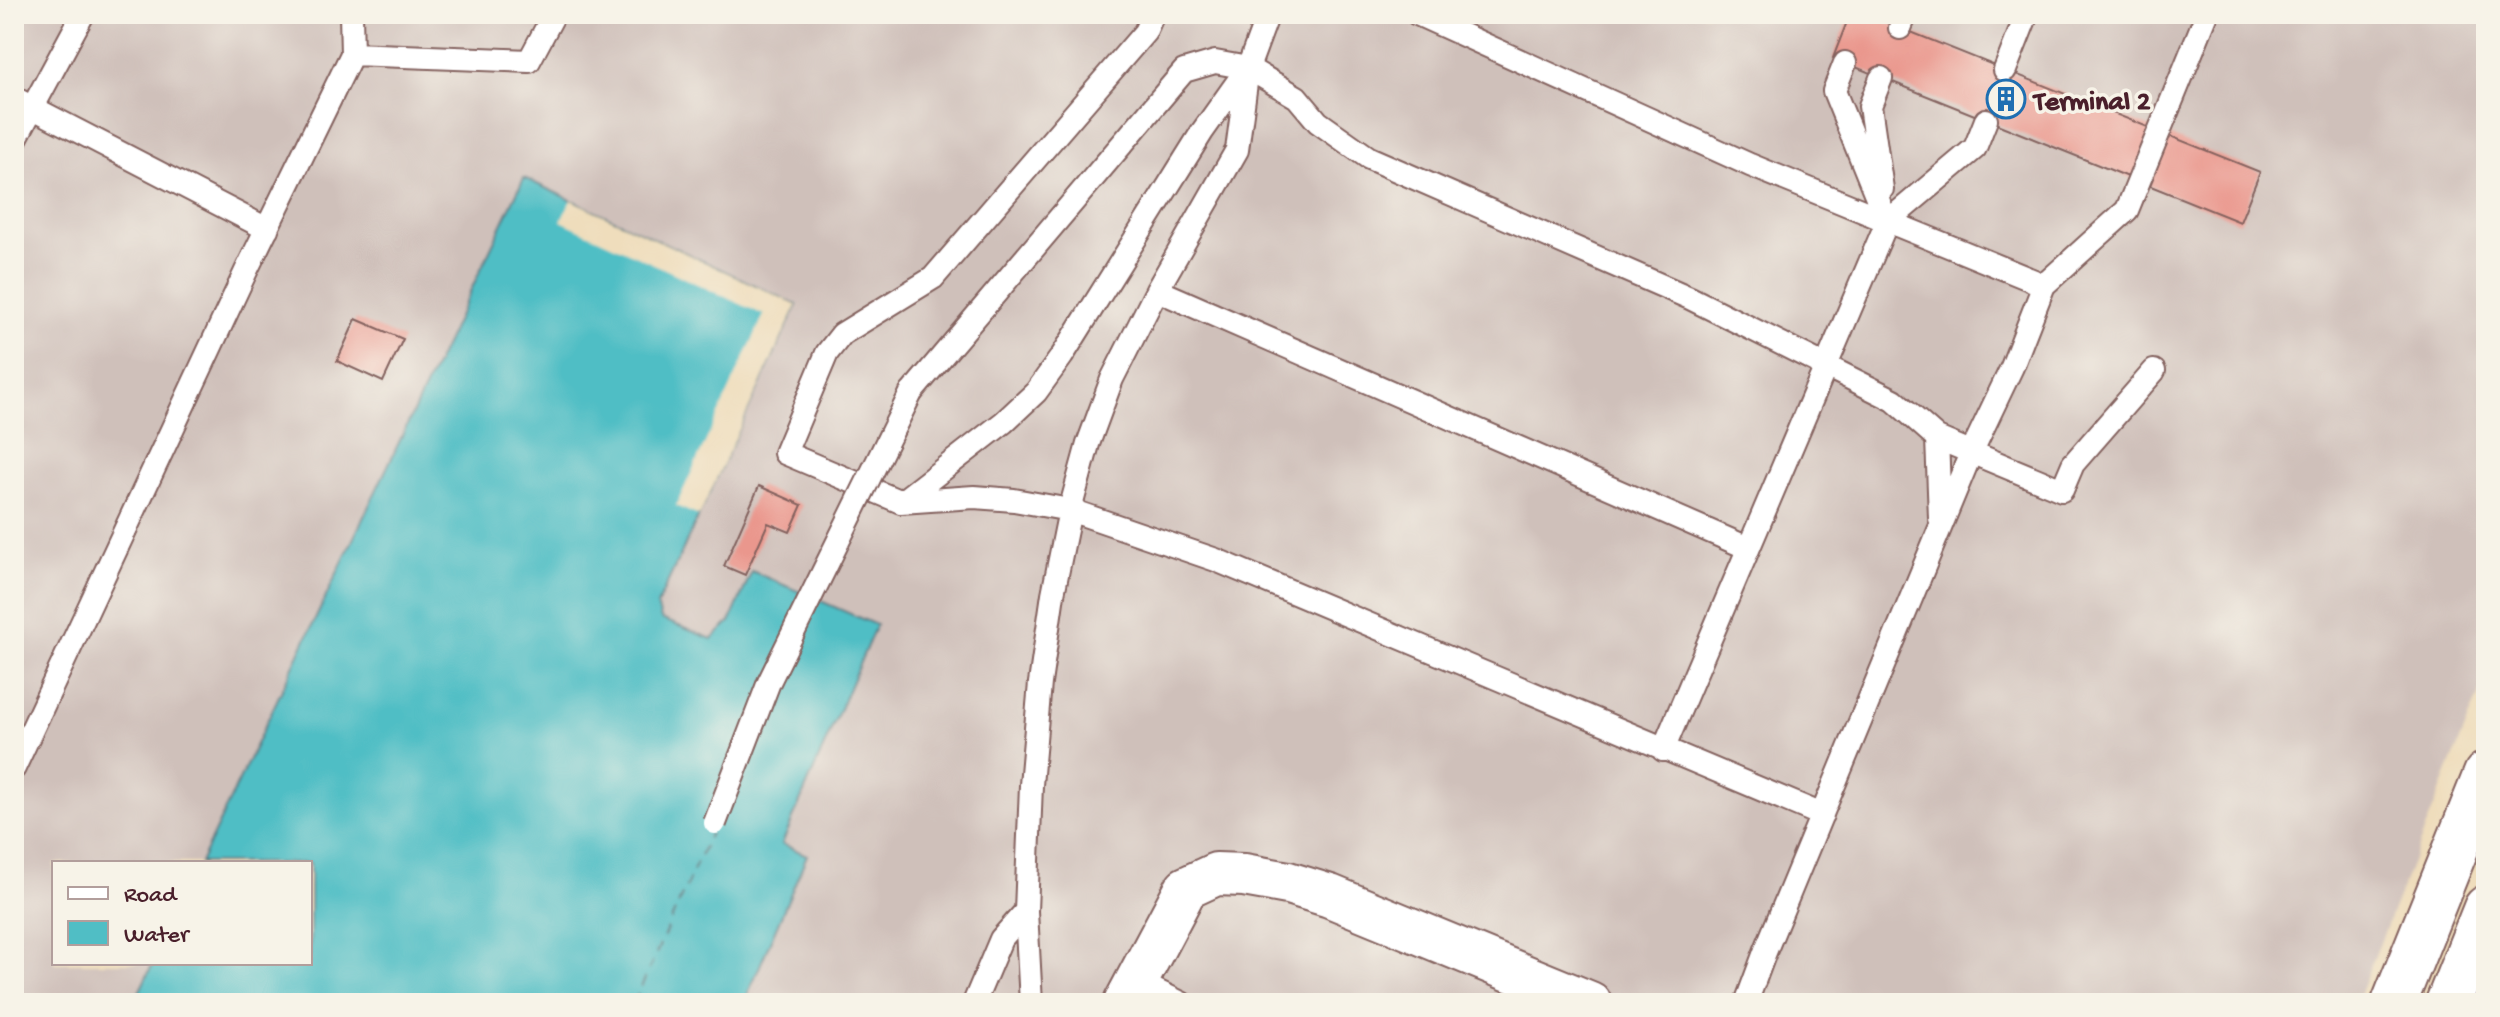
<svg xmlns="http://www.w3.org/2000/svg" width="2500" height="1017" font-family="'Gochi Hand',sans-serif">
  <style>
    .industrial { fill: #cfc0ba }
    .water { fill: #50bec5; stroke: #4d6e78; stroke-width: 2 }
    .pier { fill: #efddbc }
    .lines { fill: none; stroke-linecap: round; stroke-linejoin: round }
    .ferry { stroke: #4c5761; stroke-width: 2; stroke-dasharray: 10 8; stroke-linecap: butt }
    .building { fill: #ea978d }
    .lane-casing { stroke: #84625e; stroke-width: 26 }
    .street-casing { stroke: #84625e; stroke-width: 46 }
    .secondary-casing { stroke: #84625e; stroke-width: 48 }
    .lane { stroke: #fff; stroke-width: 22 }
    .street { stroke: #fff; stroke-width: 42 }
    .secondary { stroke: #fff; stroke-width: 44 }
    .lane-bridge-casing { stroke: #84625e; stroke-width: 26; stroke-linecap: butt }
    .lane-bridge { stroke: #fff; stroke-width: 22 }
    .labels { text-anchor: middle; stroke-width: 7; stroke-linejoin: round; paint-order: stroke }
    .poi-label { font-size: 28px; font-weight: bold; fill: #4a1f2b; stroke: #f7f3e8; text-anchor: start }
  </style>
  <rect width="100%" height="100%" fill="#f7f3e8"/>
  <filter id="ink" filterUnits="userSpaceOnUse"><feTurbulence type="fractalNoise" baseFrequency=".0125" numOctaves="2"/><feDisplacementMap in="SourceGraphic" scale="16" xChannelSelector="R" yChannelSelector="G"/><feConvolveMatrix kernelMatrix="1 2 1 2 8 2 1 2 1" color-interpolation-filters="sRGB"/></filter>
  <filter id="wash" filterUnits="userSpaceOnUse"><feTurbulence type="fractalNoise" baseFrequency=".006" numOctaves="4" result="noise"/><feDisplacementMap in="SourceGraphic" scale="32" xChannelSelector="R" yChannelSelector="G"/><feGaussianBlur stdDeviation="1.8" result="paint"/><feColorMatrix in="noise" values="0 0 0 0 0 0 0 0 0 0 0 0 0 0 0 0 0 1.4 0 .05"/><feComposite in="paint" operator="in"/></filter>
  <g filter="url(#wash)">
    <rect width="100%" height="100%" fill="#efddbc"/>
    <path class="industrial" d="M14 14H2486V676L2356 1003H744L807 856 782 844 876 625 752 572 730 622 712 639 661 619 657 605 796 305 525 178 200 863H54V963H153L134 1003H14Z"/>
    <path class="water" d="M524 178 797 305 657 605 661 619 712 639 730 622 752 571 876 625 782 844 807 855 744 1003H134L153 963H310V863H200Z"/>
    <path class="pier" d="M571 200 797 305 699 516 676 506 764 315 561 221Z"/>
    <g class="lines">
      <path class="ferry" d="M634 1003 710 833"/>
    </g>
    <g id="blocks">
      <path class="building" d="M1850 14H1866L2260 172 2240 222 1833 58Z
        M356 319 403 339 383 382 337 361Z
        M759 486 802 505 790 532 768 523 745 575 724 566Z"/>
    </g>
  </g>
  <g filter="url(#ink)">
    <use href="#blocks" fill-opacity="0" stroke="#84625e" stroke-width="2"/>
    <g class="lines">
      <g class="lane-casing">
        <path id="lane" d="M1153 14 1145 32 933 278 842 334 827 353 785 453 901 502 974 497 1014 500 1070 510 1216 560 1822 815
          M1417 14 1750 165 2044 285 2127 210 2207 14
          M1900 28 1906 14
          M352 54 529 61 554 14
          M1845 63 1834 91 1887 222
          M2005 70 2027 14
          M1881 78 1870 106 1882 189
          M14 98 267 229
          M14 142 83 14
          M1157 290 1748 548
          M911 393 1184 71 1215 62 1248 68 1297 97 1318 122 1369 158 1690 298 1894 400 1937 438 2062 490 2073 464 2154 371
          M1937 438 1940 518
          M901 502 1004 422 1036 392 1062 356 1202 132 1246 70
          M1663 750 1887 222 1975 148 1986 120
          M14 768 247 269 352 54 351 14
          M1136 981 1181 1003
          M974 1003 1001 939 1026 911
          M1031 1003 1026 911 1031 785 1040 683 1053 594 1070 510 1088 444 1112 379 1157 290 1237 150 1248 68 1268 14
          M1746 1003 1765 952 1971 453 2012 367 2044 285"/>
      </g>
      <g class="street-casing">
        <path id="street" d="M1125 1003 1186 888 1216 874 1244 875 1288 883 1330 896 1590 1003"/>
      </g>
      <g class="secondary-casing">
        <path id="secondary" d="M2394 1003 2486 774
          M2448 1003 2486 908"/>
      </g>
      <use href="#lane" class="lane"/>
      <use href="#street" class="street"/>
      <use href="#secondary" class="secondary"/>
      <g class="lane-bridge-casing">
        <path id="lane-bridge" d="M715 823 769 682 911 393"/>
      </g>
      <use href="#lane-bridge" class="lane-bridge"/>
    </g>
  </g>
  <defs>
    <g id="building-ring" transform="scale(2)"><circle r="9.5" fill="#f7f3e8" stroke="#1f6fb2" stroke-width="1.5"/><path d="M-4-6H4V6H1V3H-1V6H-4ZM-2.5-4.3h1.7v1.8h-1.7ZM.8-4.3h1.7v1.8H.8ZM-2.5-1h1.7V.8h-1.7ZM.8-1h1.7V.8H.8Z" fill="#1f6fb2"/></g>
  </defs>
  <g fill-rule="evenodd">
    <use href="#building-ring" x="2006" y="99"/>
  </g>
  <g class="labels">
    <g class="poi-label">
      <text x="2034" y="109">Terminal 2</text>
    </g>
  </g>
  <rect width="2500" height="1017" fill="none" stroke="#f7f3e8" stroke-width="48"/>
  <rect x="52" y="861" width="260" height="104" fill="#f7f3e8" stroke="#b29e9c" stroke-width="2"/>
  <rect x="68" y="887" width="40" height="12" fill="#ffffff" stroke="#b29e9c" stroke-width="2"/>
  <text x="124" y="901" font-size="24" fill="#4a1f2b">Road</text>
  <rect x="68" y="921" width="40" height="24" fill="#50bec5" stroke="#b29e9c" stroke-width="2"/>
  <text x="124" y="941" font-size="24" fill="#4a1f2b">Water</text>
</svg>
